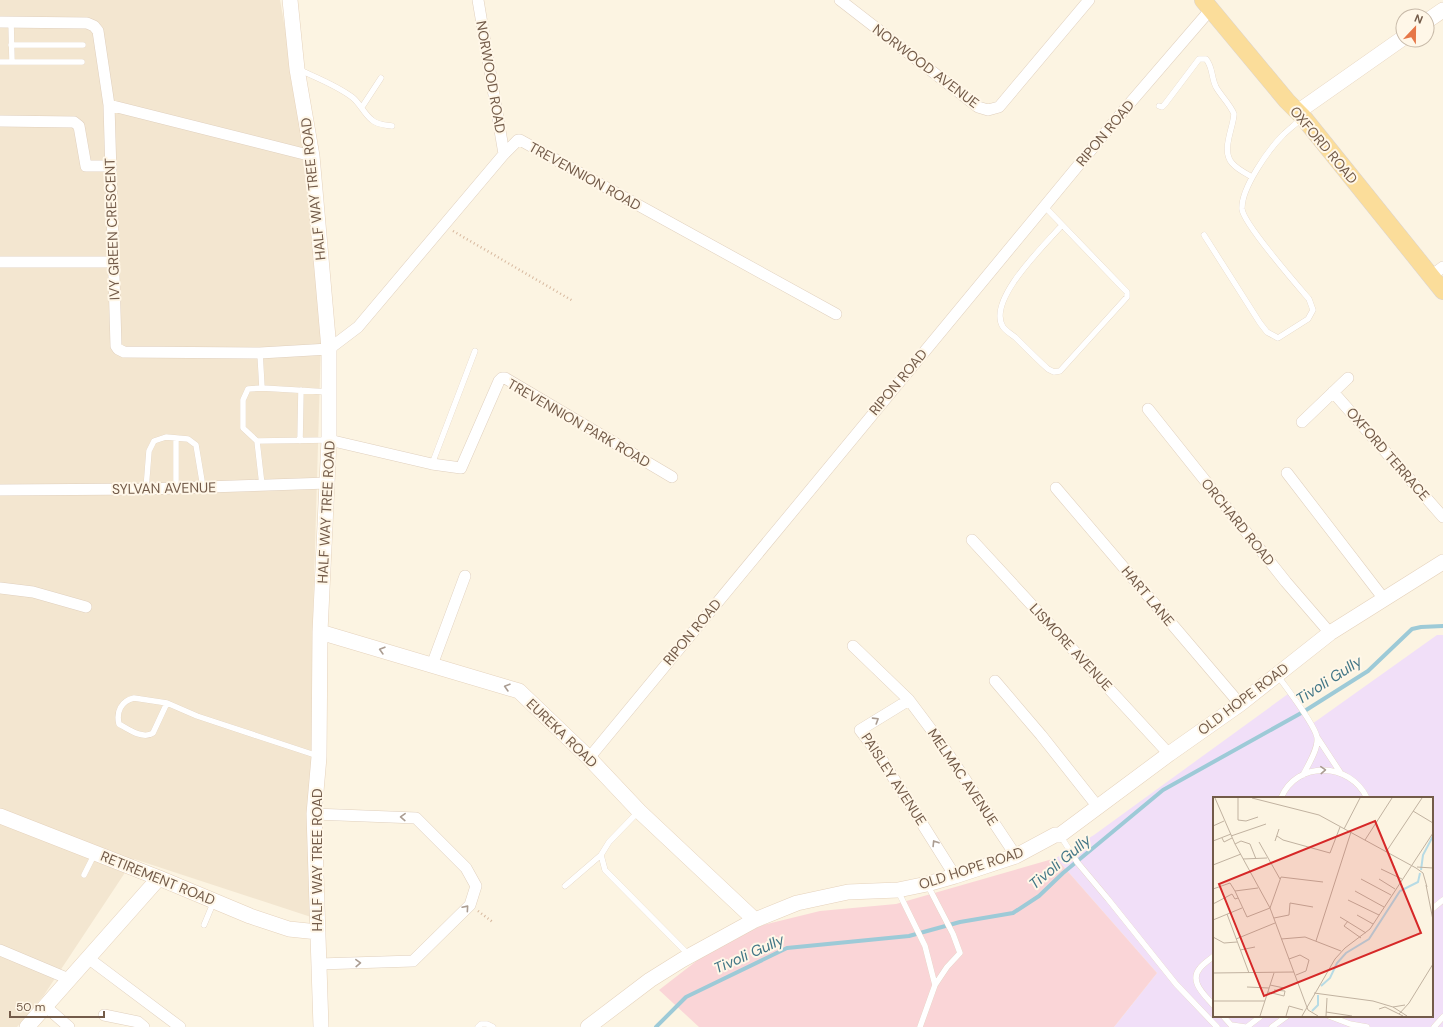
<svg xmlns="http://www.w3.org/2000/svg" width="1443" height="1027" font-family="'DM Sans',sans-serif">
  <style>
    .residential { fill: #f3e6d0 }
    .education { fill: #f1dff8; fill-rule: evenodd }
    .medical { fill: #fad5d7 }
    .lines { fill: none; stroke-linecap: round; stroke-linejoin: round }
    .stream { stroke: #9dcad7; stroke-width: 4 }
    .lane-casing { stroke: #e0d0be; stroke-width: 6 }
    .street-casing { stroke: #e0d0be; stroke-width: 12 }
    .secondary-casing { stroke: #e5d2bc; stroke-width: 16 }
    .primary-casing { stroke: #dbd4d0; stroke-width: 18 }
    .path { stroke: #d6b79d; stroke-width: 2.5; stroke-dasharray: 1 3; stroke-linecap: butt }
    .lane { stroke: #fff; stroke-width: 5.5 }
    .street { stroke: #fff; stroke-width: 11 }
    .secondary { stroke: #fff; stroke-width: 15 }
    .primary { stroke: #fbdd9a; stroke-width: 17 }
    .oneway { stroke: #ab9d92 }
    .labels { text-anchor: middle; stroke-width: 4; stroke-linejoin: round; paint-order: stroke }
    .street-label { font-size: 14px; fill: #735b49; stroke: #fff7e8 }
    .water-label { font-size: 15px; font-style: italic; fill: #427686; stroke: #fff7e8 }
    .inset-river { fill: none; stroke: #b7dbe5; stroke-width: 2 }
    .inset-road { fill: none; stroke: #c1b2a0; stroke-width: 1 }
    .view { fill: #d62828; fill-opacity: 0.15; stroke: #d62828; stroke-width: 2 }
    .inset-edge { fill: none; stroke: #735b49; stroke-width: 2 }
  </style>
  <rect width="100%" height="100%" fill="#fcf4e2"/>
  <path class="residential" d="M0 0H280L306 147 321 342 312 652 311 917 134 859 44 995 17 1027H0Z"/>
  <path class="education" d="M1437 635H1443V1027H1114L1157 973 1056 858 1094 835 1288 694 1312 724ZM1214 798H1432V1016H1214Z"/>
  <path class="medical" d="M1056 858 1157 973 1114 1027H699L659 990 712 949 763 925 820 911 896 904Z"/>
  <g class="lines">
    <path class="stream" d="M656 1027 686 997 787 948 909 936 960 922 1013 913 1039 896 1063 873 1163 790 1303 712 1368 671 1412 629 1421 627 1443 626"/>
    <g class="lane-casing">
      <path id="lane" d="M11 22 12 61
        M11 45H83
        M0 62H82
        M300 70C317 78 336 85 352 97 360 103 364 114 372 120 377 125 386 125 392 126
        M1159 106 1162 107 1165 104 1199 59H1206C1213 67 1211 77 1216 87 1221 96 1230 104 1234 114 1233 129 1221 150 1232 163 1237 169 1245 173 1252 177
        M362 107 381 78
        M1044 206 1123 288 1127 292V297L1060 371 1054 372 1048 369C1037 359 1026 348 1015 337 1011 334 1006 331 1003 327 986 300 1046 244 1062 225
        M1204 235 1260 323 1267 332 1278 338 1308 319 1313 310 1309 299C1297 285 1243 223 1242 209 1241 188 1269 149 1283 135 1289 129 1296 124 1302 118
        M260 353 262 388 329 392
        M262 388 248 389 243 400V428L257 441 329 440
        M257 441 262 485
        M300 441 301 390
        M432 464 475 351
        M146 489 149 451 154 441 166 437 188 439 196 445 203 487
        M176 489V438
        M1278 676C1287 689 1314 723 1317 737 1319 748 1308 765 1303 775
        M167 703 153 733C143 740 128 729 119 724 116 712 121 701 134 698L167 703 197 716 318 756
        M1317 737 1340 772
        M1281 798C1297 760 1350 762 1367 798
        M639 811 609 842 601 855 605 870 689 955
        M1060 835 1077 862 1108 899 1176 984 1217 1027
        M84 875 95 853
        M565 886 601 855
        M898 891 925 946 935 985
        M1432 909 1443 900
        M204 925 214 901
        M1214 956C1209 960 1203 964 1200 968 1188 982 1206 996 1214 1006
        M1223 1016 1231 1025 1245 1027
        M1329 1016 1350 1024 1367 1027
        M478 1027 481 1024H487L493 1027
        M920 1027 935 985 947 967 960 953 953 934 927 884
        M1247 1027 1261 1016
        M1272 1027 1287 1016
        M1434 1027 1443 1017"/>
    </g>
    <g class="street-casing">
      <path id="street" d="M478 0 504 154
        M840 0 978 107 988 110 999 107 1089 0
        M0 22 87 23 94 26 98 31 109 105
        M0 121 74 122 79 126 86 166H111
        M312 156 109 105 116 346 118 349 124 352 260 353 329 349 358 327 504 154 518 140H520L836 314
        M0 262H113
        M1431 276 1443 267
        M1333 392 1443 517
        M1148 409 1286 582 1330 633
        M1302 422 1348 378
        M329 440 432 464 461 468 499 381 502 378H505L672 477
        M1287 473 1384 599
        M1056 488 1240 704
        M0 490 146 489 328 483
        M972 540 1169 754
        M0 588 33 592 86 607
        M853 646 909 700 939 740 1016 856
        M432 665 465 576
        M995 681 1041 735 1098 807
        M909 700 860 730 879 755 955 876
        M589 758 1124 110 1211 9
        M314 814 416 818 466 868 476 886 470 905 413 961 319 964
        M0 950 69 979
        M88 958 180 1027
        M45 1006 69 1027
        M104 1015 138 1022 144 1027"/>
    </g>
    <g class="secondary-casing">
      <path id="secondary" d="M290 0 297 69 312 156 329 349V440L320 632 319 757 314 814 321 1027
        M1427 21 1443 10
        M1299 111 1403 38
        M320 632 519 691 589 758 639 811 755 920
        M0 816 159 878 250 916 289 929 318 932
        M27 1027 159 878
        M588 1027 650 980 682 960 755 920 797 903 848 892 898 890 927 884 955 876 1016 856 1055 835H1060L1169 754 1240 704 1330 633 1443 562"/>
    </g>
    <g class="primary-casing">
      <path id="primary" d="M1203 0 1287 101 1303 117 1443 291"/>
    </g>
    <path class="path" d="M453 231 573 301
      M478 911 494 923"/>
    <use href="#lane" class="lane"/>
    <use href="#street" class="street"/>
    <use href="#secondary" class="secondary"/>
    <use href="#primary" class="primary"/>
  </g>
  <defs><path id="oneway-chevron" d="M-2-3.5L2.5 0L-2 3.5" fill="none" stroke-width="1.6" stroke-linecap="round" stroke-linejoin="round"/></defs>
  <g class="oneway">
    <use href="#oneway-chevron" transform="translate(382 650) rotate(-164)"/>
    <use href="#oneway-chevron" transform="translate(507 687) rotate(-164)"/>
    <use href="#oneway-chevron" transform="translate(876 720) rotate(-32)"/>
    <use href="#oneway-chevron" transform="translate(1323 770) rotate(-3)"/>
    <use href="#oneway-chevron" transform="translate(403 817) rotate(-178)"/>
    <use href="#oneway-chevron" transform="translate(935 843) rotate(-122)"/>
    <use href="#oneway-chevron" transform="translate(466 908) rotate(-49)"/>
    <use href="#oneway-chevron" transform="translate(358 963) rotate(-2)"/>
  </g>
  <g class="labels">
    <g class="street-label">
      <text transform="translate(926 66) rotate(37)" y="5">NORWOOD AVENUE</text>
      <text transform="translate(491 77) rotate(80)" y="5">NORWOOD ROAD</text>
      <text transform="translate(1105 133) rotate(-50)" y="5">RIPON ROAD</text>
      <text transform="translate(1324 145) rotate(50)" y="5">OXFORD ROAD</text>
      <text transform="translate(585 176) rotate(29)" y="5">TREVENNION ROAD</text>
      <text transform="translate(313 189) rotate(-96)" y="5">HALF WAY TREE ROAD</text>
      <text transform="translate(112 229) rotate(-92)" y="5">IVY GREEN CRESCENT</text>
      <text transform="translate(898 382) rotate(-50)" y="5">RIPON ROAD</text>
      <text transform="translate(579 423) rotate(30)" y="5">TREVENNION PARK ROAD</text>
      <text transform="translate(1388 454) rotate(49)" y="5">OXFORD TERRACE</text>
      <text transform="translate(164 488) rotate(-1)" y="5">SYLVAN AVENUE</text>
      <text transform="translate(326 512) rotate(-87)" y="5">HALF WAY TREE ROAD</text>
      <text transform="translate(1238 522) rotate(51)" y="5">ORCHARD ROAD</text>
      <text transform="translate(1148 596) rotate(50)" y="5">HART LANE</text>
      <text transform="translate(692 632) rotate(-50)" y="5">RIPON ROAD</text>
      <text transform="translate(1071 647) rotate(47)" y="5">LISMORE AVENUE</text>
      <text transform="translate(1243 699) rotate(-37)" y="5">OLD HOPE ROAD</text>
      <text transform="translate(562 733) rotate(44)" y="5">EUREKA ROAD</text>
      <text transform="translate(963 777) rotate(56)" y="5">MELMAC AVENUE</text>
      <text transform="translate(894 779) rotate(57)" y="5">PAISLEY AVENUE</text>
      <text transform="translate(317 860) rotate(-90)" y="5">HALF WAY TREE ROAD</text>
      <text transform="translate(971 868) rotate(-18)" y="5">OLD HOPE ROAD</text>
      <text transform="translate(158 878) rotate(22)" y="5">RETIREMENT ROAD</text>
    </g>
    <g class="water-label">
      <text transform="translate(1329 680) rotate(-33)" y="5">Tivoli Gully</text>
      <text transform="translate(1060 862) rotate(-40)" y="5">Tivoli Gully</text>
      <text transform="translate(749 954) rotate(-24)" y="5">Tivoli Gully</text>
    </g>
  </g>
  <g transform="translate(1213 797)">
    <rect width="220" height="220" fill="#fcf4e2"/>
    <path class="inset-river" d="M208 73 210 58 220 39M108 189 117 181 124 166 133 156 156 142 187 94 205 85 207 76M99 214 105 208V198"/>
    <path class="inset-road" d="M2 1 22 47 57 111 95 213 105 219M25 1V23L33 24 45 20M39 1 106 18 203 71 210 76 214 90M200 14 220 26M0 29 11 24M131 32 147 1M18 39 53 27M64 39 70 43 117 56 127 30M9 41 11 45 19 41M152 43 179 1M0 44 18 37M62 44 66 32M46 45 67 82M22 47 28 44 37 47 43 62M173 55 209 1M30 62 54 61M0 68 28 57M204 70 220 71M168 72 189 82M148 82 178 98M166 82 182 92M213 88 220 123M45 91 22 94 34 120 57 111 68 80 110 85M0 92 17 86 22 94M142 94 171 110M135 103 166 118M0 107 19 97 22 102 25 101M14 117 36 176M144 118 160 127M127 120 153 136M61 121 76 118 77 106 100 110M0 123 29 111M135 124 131 129 148 141M0 140 11 146 24 145M23 142 62 126M68 142 92 140 128 154M103 144 138 35M27 153 42 150M76 162 87 158 96 163 93 174 83 178M0 176 81 175M57 188 71 191M34 190 56 191M55 195 71 199 72 194 61 193M101 196 160 204 180 210 194 219M0 204H52M180 210 192 208M166 212 172 210 190 219M113 215 139 219M186 217 196 206 220 167M47 219 61 176M73 219 76 209 90 213M89 219 122 162 132 151 157 132 220 36M113 219 114 201"/>
    <path class="view" d="M162 24 208 136 51 199 6 87Z"/>
    <rect width="220" height="220" class="inset-edge"/>
  </g>
  <g transform="translate(1415 28) rotate(22)"><circle r="19" fill="#fff7e8" stroke="#c7b9a8"/>
  <path d="M0-3L7 15L0 10L-7 15Z" fill="#e67647"/>
  <text y="-6" font-size="11" font-weight="bold" text-anchor="middle" fill="#735b49">N</text>
  </g>
  <path d="M10 1011v6h94v-6" fill="none" stroke="#735b49" stroke-width="2"/>
  <text x="16" y="1011" font-size="12" fill="#735b49" stroke="#fff7e8" stroke-width="3" paint-order="stroke">50 m</text>
</svg>
